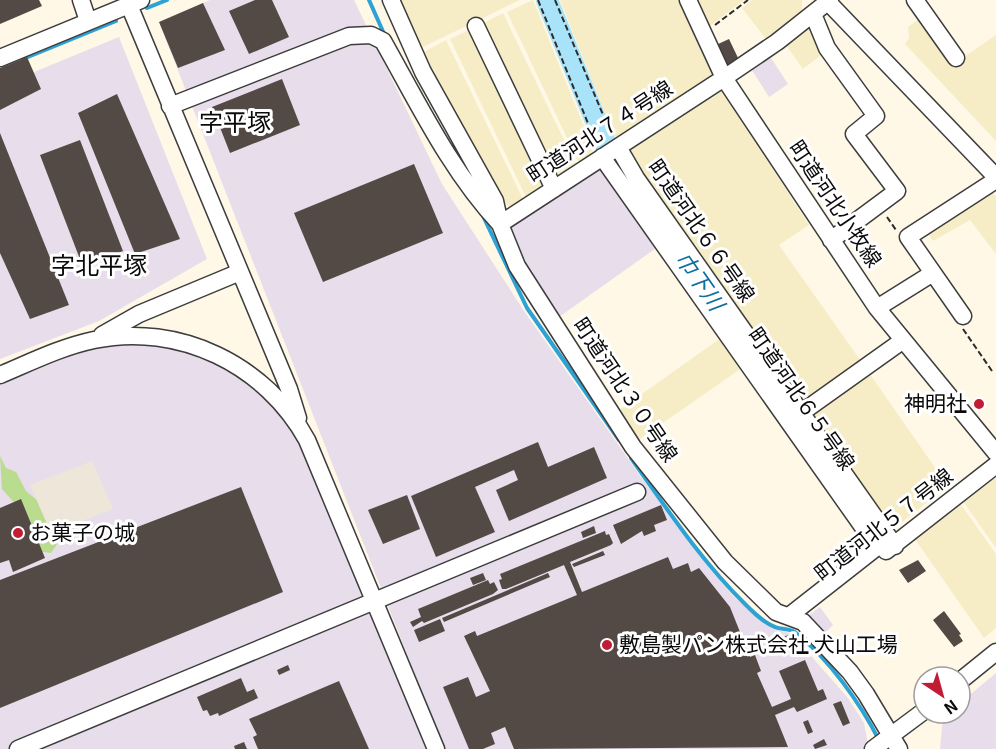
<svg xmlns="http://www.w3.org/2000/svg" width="996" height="749" font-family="Georgia,'Noto Sans JP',serif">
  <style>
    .industrial { fill: #e8ddea }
    .farmland { fill: #f6edc6 }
    .forest { fill: #b9dc8e }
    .plaza { fill: #eee6d8 }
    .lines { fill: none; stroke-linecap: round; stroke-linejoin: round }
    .stream { stroke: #2ca2d5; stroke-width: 4 }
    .river { stroke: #a9e3fa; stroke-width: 22 }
    .building { fill: #534a46 }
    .minor-casing { stroke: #3d3d3d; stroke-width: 19 }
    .path { stroke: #2c2c2c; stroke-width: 2; stroke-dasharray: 6 3; stroke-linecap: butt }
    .minor { stroke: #fff; stroke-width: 16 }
    .poi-dot { fill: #c11c33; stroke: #fff; stroke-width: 2 }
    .labels { text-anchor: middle; stroke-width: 6; stroke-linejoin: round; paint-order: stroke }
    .street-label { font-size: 21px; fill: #0a0a0a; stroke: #fff }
    .poi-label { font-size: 21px; fill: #0a0a0a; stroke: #fff; text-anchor: start }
    .water-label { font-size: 22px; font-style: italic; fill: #0e6fa1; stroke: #fff }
    .quarter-label { font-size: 24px; fill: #0a0a0a; stroke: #fff }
  </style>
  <rect width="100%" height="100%" fill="#fff8e7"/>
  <path class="industrial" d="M210 0H354L442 184 524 311 641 477 705 563 734 597 773 629 791 633 848 698 864 723 869 749H444L159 22Z
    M119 37 207 259 99 321 0 359V86Z
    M769 55 788 84 769 97 750 67Z
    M600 163 659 246 559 317 521 265 504 225Z
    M106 338 212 352 300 428 436 749H0V375Z
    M820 607 833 625 822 636 805 618Z
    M996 673V749H940L943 717 949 713H960V703Z"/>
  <path class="farmland" d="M395 0H520L419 49Z
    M533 0 593 149 590 155 579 163 507 12Z
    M560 0H679L714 78 621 138 614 136Z
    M693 0H744L706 29Z
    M752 0H802V12L766 39 742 8Z
    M503 13 576 165 554 178 480 25Z
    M923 16 954 64 996 35V141L905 44 909 38 908 27Z
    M812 26 825 52 803 69 785 44Z
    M473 28 545 184 526 197 450 39Z
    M446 40 523 199 510 207 502 199 420 54Z
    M718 85 809 225 779 245 863 364 802 408 624 153Z
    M990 189 996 196V254L970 220 933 241 925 229Z
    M725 335 746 365 637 441 618 411Z
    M867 370 948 486 889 532 806 413Z
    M996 468V548L960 497Z
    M957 499 996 554V628L984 638 912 535Z"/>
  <path class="forest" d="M0 456 6 468 16 472 26 491 38 501 50 528 60 540 51 553 37 551 42 533 25 522 20 509 2 489Z"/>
  <path class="plaza" d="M92 461 113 509 51 533 30 485Z"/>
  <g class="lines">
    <path class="stream" d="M369 0 385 36
      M147 8 167 0
      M23 59 116 21
      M483 216 527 308 619 440
      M631 458C667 509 702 562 746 605 754 613 764 623 775 627 782 630 791 628 796 633 829 659 860 703 879 740"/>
    <path class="river" d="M547 0 607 148 639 195"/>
  </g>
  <path class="building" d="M0 0H39L42 6 0 24Z
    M255 0H272L289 37 249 54 229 11Z
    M203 3 225 50 178 68 159 22Z
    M729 39 739 60 726 66 716 45Z
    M27 57 41 89 0 110V68Z
    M282 79 300 125 230 153 212 107Z
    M117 94 180 239 135 254 78 113Z
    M0 133 69 305 30 319 0 253Z
    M80 140 123 251 83 267 40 155Z
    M414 164 443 233 323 282 294 213Z
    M538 442 548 467 594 447 607 478 509 521 496 490 518 480 514 470 475 487 495 532 436 557 411 496Z
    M241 487 283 592 0 708V580Z
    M407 495 420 529 383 544 368 510Z
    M21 499 45 558 13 572 9 560 0 563V508Z
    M661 505 667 520 654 525 656 531 644 536 642 531 621 544 613 525Z
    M594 526 596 533 583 538 581 532Z
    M605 531 606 535 609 534 613 543 611 545 570 562 582 592 668 557 673 569 688 563 691 572 699 568 730 607 750 657 755 655 761 671 757 673 772 707 791 699 779 671 805 660 818 691 823 689 827 699 797 712 794 707 775 715 788 747 514 749 505 727 491 733 495 744 483 749H469L443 687 468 677 476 697 490 691 464 636 475 631 477 636 577 595 564 565 506 589H502L499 580 502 579 500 574Z
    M603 551 605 555 574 567 572 564Z
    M918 560 926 571 908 583 899 570Z
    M483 573 486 580 473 585 470 578Z
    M548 573 550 577 444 622 442 618Z
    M488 580 490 584 494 582 498 590 493 594 424 623 422 621 413 627 410 622 421 617 418 609Z
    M944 611 961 634 959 635 963 641 954 647 933 620Z
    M440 619 445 631 419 642 414 630Z
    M788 635 793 647 782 652 777 640Z
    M288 665 290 670 279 675 277 670Z
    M241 678 247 692 254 689 258 698 219 716 218 713 210 716 207 710 203 711 197 697Z
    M339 681 369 749H258L253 737 257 735 249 719Z
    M841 701 850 723 843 726 833 704Z
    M808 720 813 732 808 734 803 722Z
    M824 739 827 745 815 749 813 745Z
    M244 742 247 749H235L234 746Z"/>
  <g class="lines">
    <g class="minor-casing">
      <path id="minor" d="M81 0 88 21
        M391 0 423 72 495 201 500 224 517 266 633 447 725 562 776 612 803 622 850 672 866 694 899 749
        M826 0 996 177
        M830 0 777 42 724 78 877 308 996 453
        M915 0 956 58
        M129 5 289 389 298 418
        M813 14 827 48 876 116 854 134 897 191 831 240
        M476 26 554 189
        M0 58 141 0
        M170 106 349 36 371 35 383 41C418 103 451 172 500 224L724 78 688 0
        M618 147 636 178 895 546
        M602 157 877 547 789 616
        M877 308 933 273
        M963 316 908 237 996 180
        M102 335 139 314 240 272
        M0 375C31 362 61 347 94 340 179 322 266 365 307 440L436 749
        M801 413 902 341
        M886 551 996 465
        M960 681 996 652
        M18 749 637 492
        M873 749 924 711"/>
    </g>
    <path class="path" d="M538 0 596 143
      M555 0 611 134
      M715 25 748 0
      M887 217 896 230
      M963 329 992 371"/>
    <use href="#minor" class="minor"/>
  </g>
  <g class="poi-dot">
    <circle cx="979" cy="404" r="6"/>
    <circle cx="18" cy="533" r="6"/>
    <circle cx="607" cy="645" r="6"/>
  </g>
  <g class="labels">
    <g class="street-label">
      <text transform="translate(600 132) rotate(-33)" y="7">町道河北７４号線</text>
      <text transform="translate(835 204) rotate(56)" y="7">町道河北小牧線</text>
      <text transform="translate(701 231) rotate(55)" y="7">町道河北６６号線</text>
      <text transform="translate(625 390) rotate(56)" y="7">町道河北３０号線</text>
      <text transform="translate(801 399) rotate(55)" y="7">町道河北６５号線</text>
      <text transform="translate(884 525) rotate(-38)" y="7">町道河北５７号線</text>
    </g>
    <g class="poi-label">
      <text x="967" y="411" text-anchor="end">神明社</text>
      <text x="30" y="540">お菓子の城</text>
      <text x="619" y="652">敷島製パン株式会社 犬山工場</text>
    </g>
    <g class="water-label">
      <text transform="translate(700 281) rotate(55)" y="8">巾下川</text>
    </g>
    <g class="quarter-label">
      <text x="235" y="131">字平塚</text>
      <text x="99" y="274">字北平塚</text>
    </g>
  </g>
  <g transform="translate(942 695) rotate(144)"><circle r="28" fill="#ffffff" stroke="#9d9d9d" stroke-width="1.5"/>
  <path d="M0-4.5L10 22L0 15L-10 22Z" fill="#c11c33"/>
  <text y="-9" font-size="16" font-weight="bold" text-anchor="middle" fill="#0a0a0a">N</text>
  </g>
</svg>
